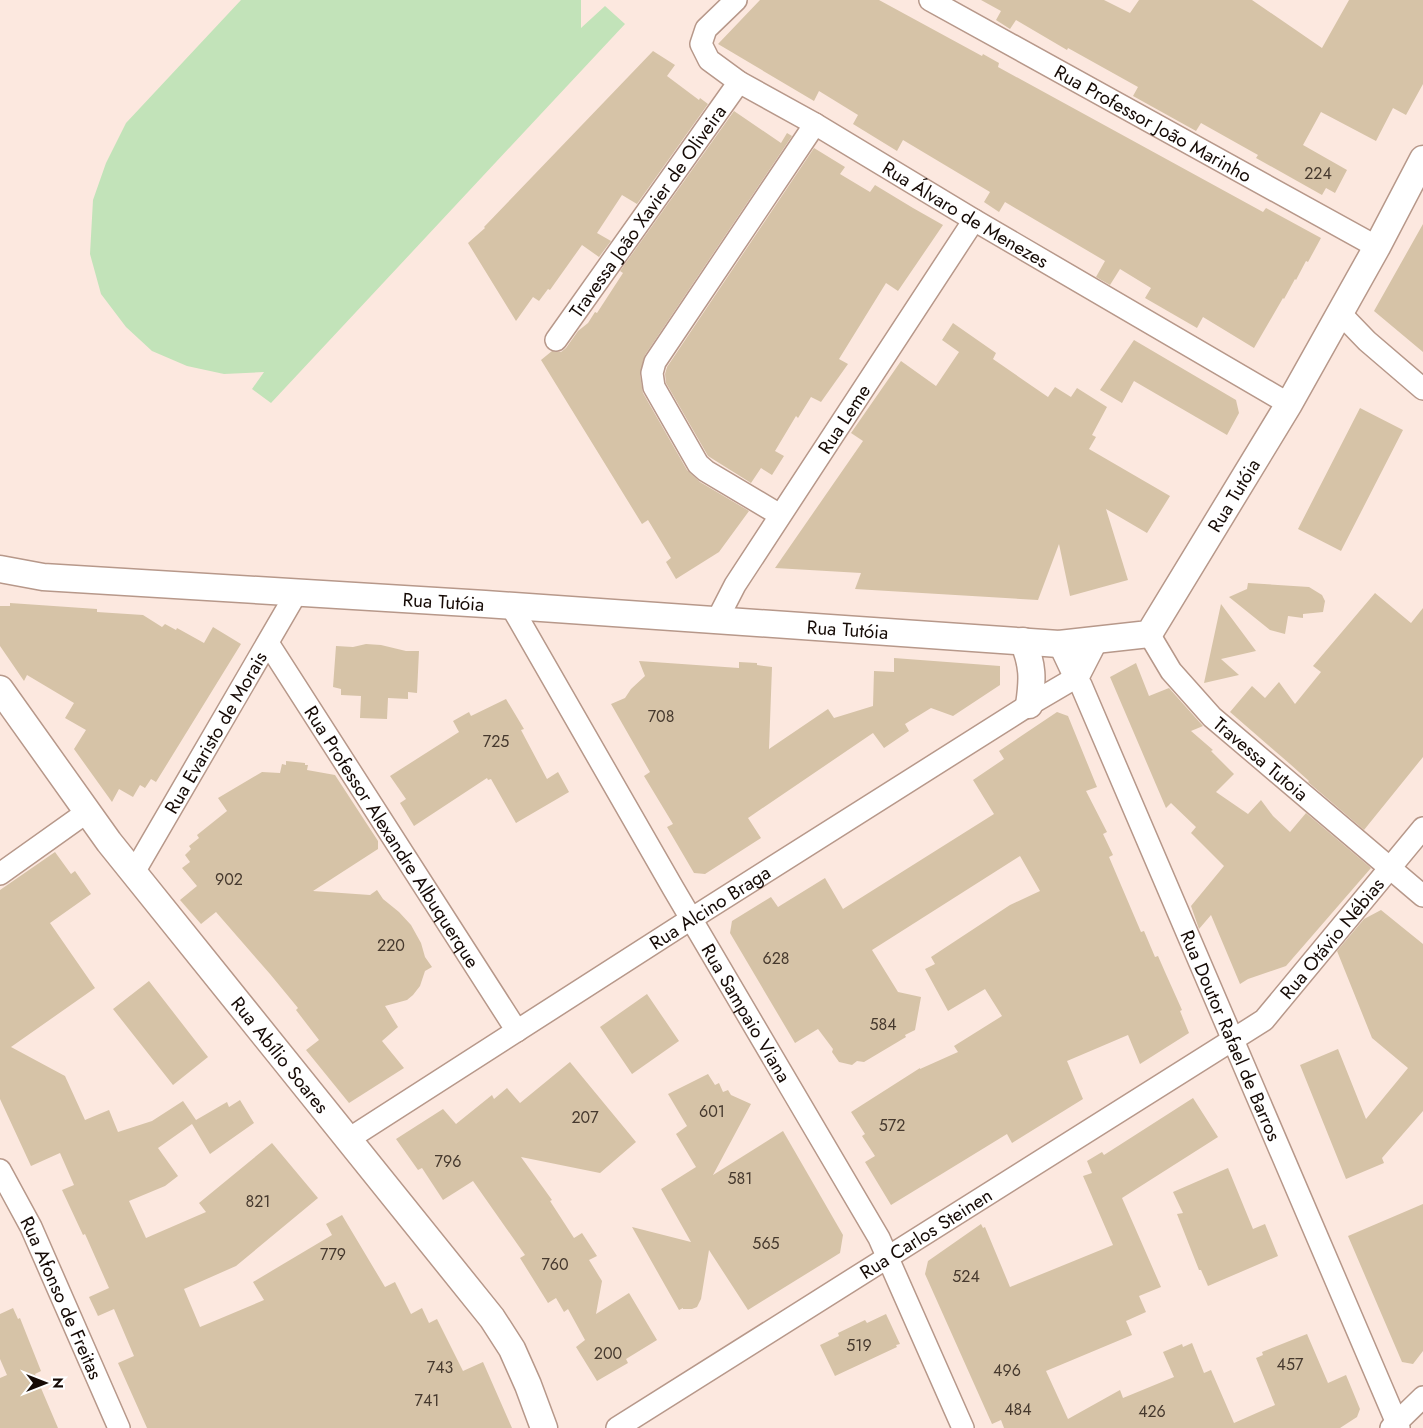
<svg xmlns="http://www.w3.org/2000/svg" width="1423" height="1428" font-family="Jost,sans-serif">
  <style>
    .green { fill: #c2e3b9 }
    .building { fill: #d6c3a7 }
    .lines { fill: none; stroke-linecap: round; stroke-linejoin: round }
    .minor-casing { stroke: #b7988a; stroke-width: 24 }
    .tertiary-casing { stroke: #b7988a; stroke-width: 29 }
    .minor { stroke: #fff; stroke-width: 21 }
    .tertiary { stroke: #fff; stroke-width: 26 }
    .labels { text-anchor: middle; stroke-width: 4; stroke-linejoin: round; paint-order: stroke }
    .number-label { font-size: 16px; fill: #46392e }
    .street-label { font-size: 19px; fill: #160b06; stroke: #fff }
  </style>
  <rect width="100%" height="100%" fill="#fce8df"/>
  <path class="green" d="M241 0H581V28L605 6 625 24 271 403 252 389 264 372 224 374 187 366 152 351 126 327 101 294 90 254 93 200 106 163 126 123Z"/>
  <path class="building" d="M760 0H879L982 56 983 54 999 63 998 67 1263 212 1266 208 1321 238 1308 262 1306 261 1296 280 1295 279 1284 299 1283 298 1254 348 1203 317 1197 328 1145 298 1151 288 1120 269 1110 285 1096 277 1105 261 1005 202 999 212 984 202 990 192 903 140 897 151 853 124 858 115 819 91 814 101 718 44Z
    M981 0H1104L1130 13 1139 0H1252L1322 48 1349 0H1423V84L1406 115 1393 108 1376 141 1321 112 1303 145 1347 170 1335 193 1326 188 1322 195 1256 158 1258 155 1201 123 1196 131 1133 96 1138 87 1068 48 1067 50 1016 20 1010 29 996 20 1001 11Z
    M653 51 675 65 667 76 699 100 700 98 708 104 637 204 622 195 597 233 611 241 599 257 582 245 550 290 548 289 539 301 533 297 516 321 468 243 485 228 484 227Z
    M734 111 781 143 787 133 792 136 645 355 640 375 643 393 687 470 700 482 749 511 719 552 676 579 666 562 671 558 648 520 642 524 541 360 552 351 561 352 566 348 578 331 588 323 595 312 597 313 623 273 620 271Z
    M814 148 845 167 840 174 870 192 875 185 913 208 943 225 898 291 886 283 839 359 848 364 821 402 811 397 798 418 796 416 775 451 784 456 772 475 761 468 751 483 708 456 666 383 665 374 667 367Z
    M1423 224V352L1374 311Z
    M953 323 996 353 993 359 1048 397 1055 387 1071 397 1077 388 1107 407 1092 435 1096 437 1089 449 1170 496 1147 533 1106 509 1128 580 1070 596 1059 544 1038 600 855 589 861 573 775 568 863 441 851 433 901 361 936 386 959 352 942 340Z
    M1134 340 1236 400 1239 413 1227 435 1134 381 1122 403 1100 390Z
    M1360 408 1403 430 1341 551 1298 529Z
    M1248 583 1309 587 1322 595 1325 601 1323 612 1303 614V618L1288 616 1285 634 1270 630 1229 597 1247 589Z
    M1375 593 1411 623 1423 608V757L1364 830 1308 782 1309 781 1290 764 1230 712 1252 686 1265 698 1279 682 1295 704 1321 672 1313 666Z
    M10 603 97 609V612L143 615 162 627 165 624 176 630 177 628 204 643 213 627 241 644 156 782 151 779 145 788 140 785 133 797 119 789 112 802 74 749 86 730 65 718 74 703 27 675 24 681 0 646V606H10Z
    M1221 604 1256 651 1221 659 1239 675 1204 683Z
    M366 644 381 645 406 651H419L417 693 408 692V699L388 698 387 719 360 718 361 696 341 695V689L333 687 336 646 353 647Z
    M894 658 1000 666V685L953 716 931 708 905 724 909 731 884 748 873 733 748 818 761 838 705 874 694 873 667 827 673 824 644 776 650 772 611 704 625 698 631 689 645 676 639 661 739 668V662L757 663V665L772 667 769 749 828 709 834 718 873 706 874 671 894 672Z
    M1136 663 1149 696 1169 688 1203 726 1191 731 1213 750 1211 751 1234 774 1216 792 1248 814 1261 800 1273 816 1290 832 1306 813 1371 868 1286 966 1248 979 1240 984 1211 915 1199 929 1191 906 1224 866 1191 833 1196 827 1171 803 1166 808 1110 677Z
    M506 699 524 729 521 730 547 779 558 772 569 792 516 823 491 779 488 780 487 778 414 826 400 803 406 799 390 776 459 732 453 721 469 712 471 716Z
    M1057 712 1068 716 1097 787 1086 791 1107 832 1103 834 1113 855 1109 857 1141 932 1144 931 1155 957 1158 956 1165 972 1182 1010 1180 1011 1189 1033 1140 1064 1128 1035 1067 1061 1083 1099 1012 1143 1007 1134 891 1205 865 1162 875 1156 862 1136 865 1134 851 1112 920 1068V1069L958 1052 954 1046 1002 1016 985 989 948 1011 925 969 935 964 931 957 1010 905 1040 891 1020 856 872 950 898 992 921 997 915 1030 905 1035 906 1037 864 1062 857 1061 852 1065 839 1062 832 1052 833 1049 818 1029 795 1043 730 933 732 921 771 897 778 907 825 878 843 909 994 814 973 780 1004 759 999 751Z
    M286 761 305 763V765H308L307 770 335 775 378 841V849L313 891 370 895 377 890 383 899 399 912 411 925 421 943 425 957 432 967 425 971 420 986 413 995 407 1000 385 1006 398 1027 382 1041 404 1068 349 1103 306 1050 319 1040 296 1010 298 1008 270 974 216 912 201 924 180 900 197 886 182 868 190 862 185 855 191 849 189 846 199 838 197 835 227 811 218 798 262 772 280 773 282 764 286 765Z
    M55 852 71 874 75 871 91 894 50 923 95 988 11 1047 65 1076 85 1120 109 1110 118 1132 152 1121 183 1101 196 1120 227 1102 229 1107 240 1100 254 1123 210 1154 192 1124 158 1148 178 1176 165 1186 129 1201 146 1238 206 1212 199 1203 272 1143 318 1198 236 1266 184 1289 200 1327 264 1300 253 1282 332 1235 326 1224 342 1215 385 1287 395 1282 411 1314 422 1308 429 1323 437 1319 463 1371 483 1362 512 1428H147L118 1363 134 1356 114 1309 98 1316 89 1297 109 1288 85 1234 83 1235 62 1190 74 1185 60 1153 31 1166 0 1099V890Z
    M1381 910 1423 944V1111L1382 1158 1384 1163 1346 1179 1300 1065 1338 1049 1366 1119 1408 1068 1372 1038 1337 951 1364 919Z
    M149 981 208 1057 173 1085 113 1009Z
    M647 994 679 1041 632 1074 600 1027Z
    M570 1062 636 1142 600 1173 521 1157 552 1200 550 1201 574 1238 582 1233 597 1256 589 1260 602 1281 596 1314 629 1293 657 1340 626 1359 628 1363 597 1381 576 1347 585 1340 568 1309 564 1312 556 1298 548 1303 520 1258 525 1255 473 1181 443 1200 422 1168 418 1170 396 1139 443 1109 456 1124 492 1095 494 1099 507 1088 520 1103Z
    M708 1074 715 1085 719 1083 723 1092 728 1090 731 1095 751 1104 713 1175 783 1131 843 1235 840 1253 748 1310 709 1250 701 1299 697 1307 692 1309H683V1308L679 1310 632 1227 691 1242 661 1189 696 1167 676 1134 687 1126 668 1094Z
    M1193 1098 1218 1137 1122 1198 1161 1287 1139 1296 1146 1312 1126 1321 1132 1335 1046 1371 1068 1419 1120 1390 1123 1398 1174 1377 1163 1352 1182 1344 1183 1347 1192 1343 1204 1373 1211 1370 1234 1423 1275 1405 1256 1358 1263 1355 1262 1352 1307 1334 1328 1383 1346 1375 1360 1409 1357 1417 1340 1428H1004L1001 1420 992 1424 925 1274 928 1261 981 1224 983 1228 985 1227 1010 1287 1113 1245 1083 1176 1092 1173 1087 1161 1102 1152 1104 1155Z
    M1228 1168 1253 1229 1265 1224 1278 1256 1208 1286 1201 1270H1199L1177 1214 1183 1213 1173 1192Z
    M1423 1204V1351L1413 1364 1402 1362 1348 1236Z
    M13 1308 18 1319 20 1318 41 1371 35 1374 58 1428H0V1378L7 1375 0 1359V1314Z
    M886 1314 900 1344 896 1345 897 1347 835 1376 820 1345 839 1336 838 1333 865 1320 867 1323Z"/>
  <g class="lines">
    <g class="minor-casing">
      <g id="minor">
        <path id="s1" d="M736 0 706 29 701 44 709 60 739 82 815 124 974 220 1289 404"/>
        <path id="s2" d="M930 0 1377 247"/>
        <path d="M1340 313 1367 341 1423 389"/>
        <path id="s3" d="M556 340 739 82"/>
        <path d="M780 515 706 471 698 464 654 387 652 373 655 362 815 124"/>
        <path id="s4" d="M511 606 673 888 879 1238 963 1428"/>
        <path id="s5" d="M717 620 735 585 974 220"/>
        <path id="s6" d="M1149 634 1171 671 1212 717 1423 896"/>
        <path id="s7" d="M268 643 517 1031"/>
        <path id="s8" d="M1059 644 1075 678 1081 685 1399 1428"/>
        <path d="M0 874 87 812"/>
        <path id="s9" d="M133 874 297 592"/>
        <path id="s10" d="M347 1140 691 919 1029 705 1075 678"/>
        <path id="s11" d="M0 1170 31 1227 119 1428"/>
        <path id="s12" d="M617 1428 1264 1020 1423 828"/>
        <path d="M1391 1428 1423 1397"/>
      </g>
    </g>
    <g class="tertiary-casing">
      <g id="tertiary">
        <path id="s13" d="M0 569 43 577 485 604 1059 644 1149 634 1289 404 1377 247 1423 159"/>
        <path d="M1023 641C1033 665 1033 679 1029 705"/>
        <path d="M1075 678 1094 641"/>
        <path id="s14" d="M0 689 109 842 492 1318 512 1349 528 1385 544 1428"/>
      </g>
    </g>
    <use href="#minor" class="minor"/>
    <use href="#tertiary" class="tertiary"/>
  </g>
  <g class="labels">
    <g class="number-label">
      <text x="1318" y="179">224</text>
      <text x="661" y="722">708</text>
      <text x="496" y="747">725</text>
      <text x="229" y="885">902</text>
      <text x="391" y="951">220</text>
      <text x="776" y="964">628</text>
      <text x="883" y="1030">584</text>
      <text x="712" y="1117">601</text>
      <text x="585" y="1123">207</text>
      <text x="892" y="1131">572</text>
      <text x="448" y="1167">796</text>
      <text x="740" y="1184">581</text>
      <text x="258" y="1207">821</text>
      <text x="766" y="1249">565</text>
      <text x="333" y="1260">779</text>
      <text x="555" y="1270">760</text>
      <text x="966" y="1282">524</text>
      <text x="859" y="1351">519</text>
      <text x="608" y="1359">200</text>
      <text x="1290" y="1370">457</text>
      <text x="440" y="1373">743</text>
      <text x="1007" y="1376">496</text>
      <text x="427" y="1406">741</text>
      <text x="1018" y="1415">484</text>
      <text x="1152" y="1417">426</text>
    </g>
    <g class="street-label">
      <text dy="7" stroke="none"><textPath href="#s2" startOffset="255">Rua Professor João Marinho</textPath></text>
      <text dy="7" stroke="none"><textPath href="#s3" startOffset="158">Travessa João Xavier de Oliveira</textPath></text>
      <text dy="7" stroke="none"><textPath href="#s1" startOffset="375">Rua Álvaro de Menezes</textPath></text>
      <text dy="7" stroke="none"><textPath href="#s5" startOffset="238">Rua Leme</textPath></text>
      <text dy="7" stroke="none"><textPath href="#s13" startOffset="1315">Rua Tutóia</textPath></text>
      <text dy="7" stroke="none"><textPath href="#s13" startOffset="445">Rua Tutóia</textPath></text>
      <text dy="7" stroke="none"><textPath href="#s13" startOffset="850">Rua Tutóia</textPath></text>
      <text dy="7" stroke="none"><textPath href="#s9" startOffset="164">Rua Evaristo de Morais</textPath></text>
      <text dy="7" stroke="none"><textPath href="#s6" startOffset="169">Travessa Tutoia</textPath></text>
      <text dy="7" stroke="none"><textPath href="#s7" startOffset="230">Rua Professor Alexandre Albuquerque</textPath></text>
      <text dy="7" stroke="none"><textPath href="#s10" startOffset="431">Rua Alcino Braga</textPath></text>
      <text dy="7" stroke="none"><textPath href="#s12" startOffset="871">Rua Otávio Nébias</textPath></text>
      <text dy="7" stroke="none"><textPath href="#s4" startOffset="470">Rua Sampaio Viana</textPath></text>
      <text dy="7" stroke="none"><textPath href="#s8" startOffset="428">Rua Doutor Rafael de Barros</textPath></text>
      <text dy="7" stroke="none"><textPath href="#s14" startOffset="461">Rua Abílio Soares</textPath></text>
      <text dy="7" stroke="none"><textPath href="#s12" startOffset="365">Rua Carlos Steinen</textPath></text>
      <text dy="7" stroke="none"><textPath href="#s11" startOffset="142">Rua Afonso de Freitas</textPath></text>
    </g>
  </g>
  <g transform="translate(45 1383) rotate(90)" stroke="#ffffff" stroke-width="4" paint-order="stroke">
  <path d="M0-4L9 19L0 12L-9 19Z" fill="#160b06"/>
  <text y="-8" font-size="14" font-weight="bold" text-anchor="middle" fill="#160b06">N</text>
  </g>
</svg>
